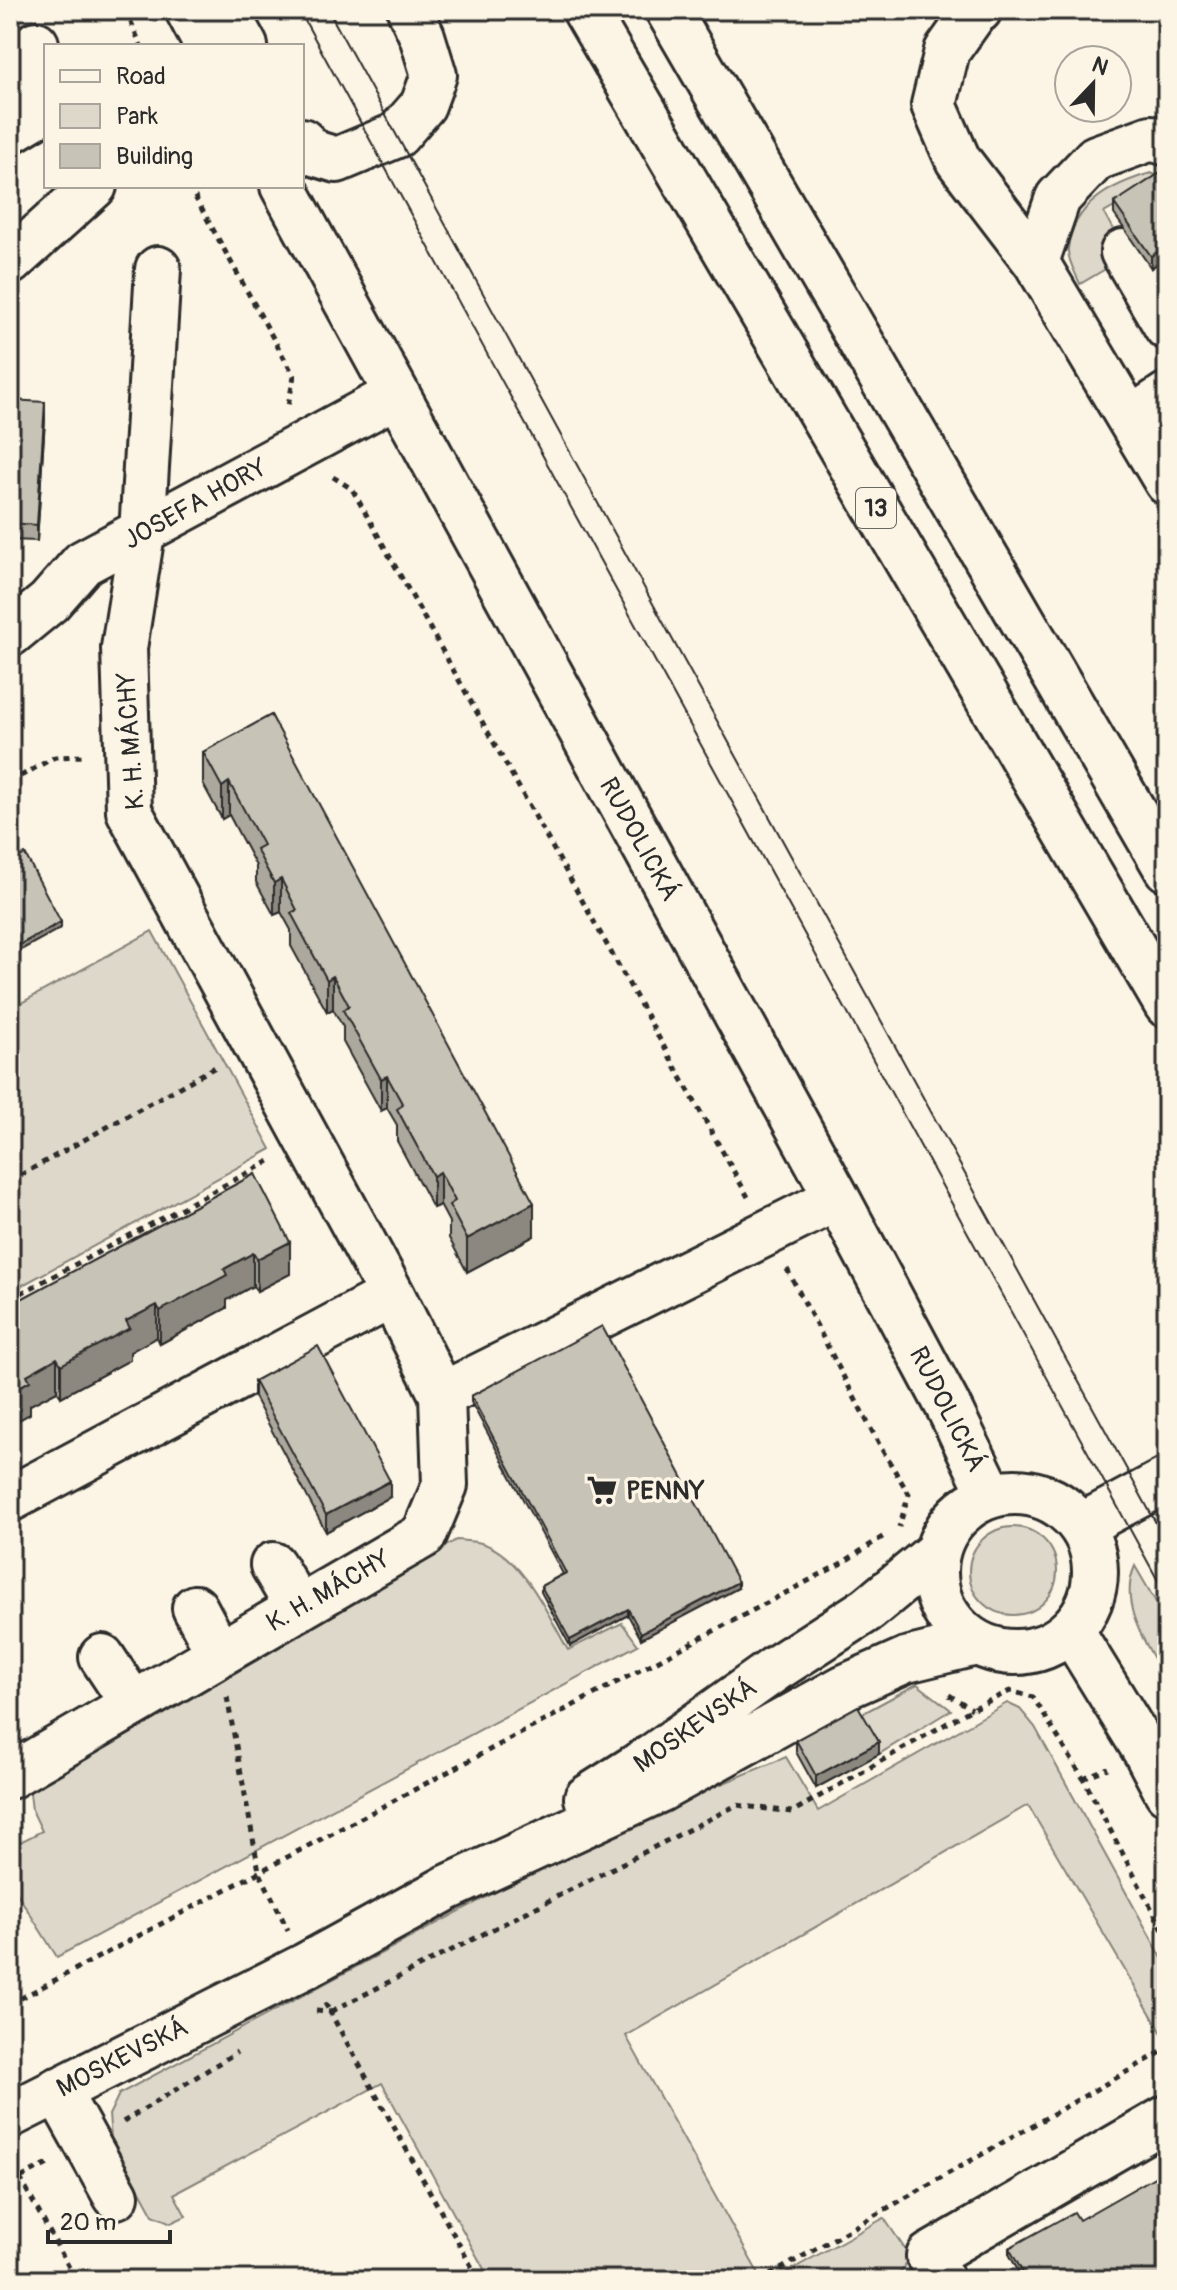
<svg xmlns="http://www.w3.org/2000/svg" width="1177" height="2290" font-family="Pangolin,sans-serif">
  <style>
    .green { fill: #ded8ca; stroke: #84827a; stroke-width: 2 }
    .lines { fill: none; stroke-linecap: round; stroke-linejoin: round }
    .minor-casing { stroke: #2b2b2b; stroke-width: 50 }
    .highway-casing { stroke: #2b2b2b; stroke-width: 50 }
    .path { stroke: #2b2b2b; stroke-width: 5; stroke-dasharray: 6 6; stroke-linecap: butt }
    .minor { stroke: #fcf5e5; stroke-width: 44 }
    .highway { stroke: #fcf5e5; stroke-width: 44 }
    .tram { stroke: #2b2b2b; stroke-width: 2 }
    .wall { fill: #aca89d; stroke: #2b2b2b; stroke-width: 2 }
    .shaded-wall { fill: #8c8880; stroke: #2b2b2b; stroke-width: 2 }
    .building { fill: #c8c3b7; stroke: #2b2b2b; stroke-width: 2 }
    .labels { text-anchor: middle; stroke-width: 7; stroke-linejoin: round; paint-order: stroke }
    .shield { fill: #fcf5e5; stroke: #6a6863; stroke-width: 2 }
    .shield-label { font-size: 24px; font-weight: bold; fill: #2b2b2b }
    .street-label { font-size: 26px; fill: #2b2b2b; stroke: #fcf5e5 }
    .poi-label { font-size: 26px; font-weight: bold; fill: #2b2b2b; stroke: #fcf5e5; text-anchor: start }
  </style>
  <rect width="100%" height="100%" fill="#fcf5e5"/>
  <filter id="ink" filterUnits="userSpaceOnUse"><feTurbulence type="fractalNoise" baseFrequency=".0125" numOctaves="2"/><feDisplacementMap in="SourceGraphic" scale="16" xChannelSelector="R" yChannelSelector="G"/><feConvolveMatrix kernelMatrix="1 2 1 2 8 2 1 2 1" color-interpolation-filters="sRGB"/></filter>
  <g filter="url(#ink)">
    <path class="green" d="M1151 173 1164 179 1104 213 1116 235 1099 246 1107 268 1080 284C1076 274 1067 259 1068 249 1073 203 1113 184 1151 173Z
      M152 931 271 1149 10 1292V1009Z
      M969 1571a44 44 0 1 1 88 0a44 44 0 1 1-88 0Z
      M456 1540C464 1541 473 1541 481 1543 521 1554 549 1616 568 1650L622 1623 638 1645 57 1957 10 1882V1847L42 1831 32 1810 29 1785 249 1665Z
      M1135 1566 1167 1621V1681C1148 1647 1117 1606 1135 1566Z
      M917 1684 951 1710 879 1754 858 1716Z
      M1007 1703 1020 1709 1035 1727 1167 1967V2032L1163 2035 1028 1805 626 2036 762 2280H490L382 2083 174 2194 186 2216 171 2223 153 2215 111 2138 109 2115 119 2094 609 1831 786 1757 818 1811Z
      M884 2218 909 2255 902 2271 886 2280H773Z"/>
    <g class="lines">
      <g class="minor-casing">
        <path id="minor" d="M188 10 207 46
          M979 10 974 13 947 51 934 105 958 160 1036 262
          M10 131 35 116 36 44
          M1167 143 1151 138 1096 158 1058 198 1036 262 1167 482
          M283 186 837 1198 949 1408 991 1495
          M1123 252 1167 327
          M10 262 94 186
          M1130 420 1167 395
          M10 634 49 602 83 563 396 395
          M442 1395 837 1198
          M935 1572a80 80 0 1 1 160 0a80 80 0 1 1-160 0Z
          M10 1499 392 1295
          M1081 1526 1167 1480
          M273 1565 298 1608
          M195 1608 219 1653
          M1071 1630 1146 1752 1167 1792
          M102 1657 133 1704
          M10 1776 424 1535 445 1485 442 1395 392 1295 129 811 124 648 142 533 158 269
          M587 1798 655 1755 775 1669 868 1609 936 1553
          M57 2090 116 2196
          M10 2115 305 1966 447 1888 661 1789 845 1687 906 1660 976 1643
          M942 2280 929 2256 1167 2118"/>
      </g>
      <g class="highway-casing">
        <path id="highway" d="M225 10 245 46
          M585 10 1167 1005
          M668 10 1167 869
          M302 141 314 153 337 160 397 135 423 105 434 75 422 36 410 10"/>
      </g>
      <path class="path" d="M126 10 141 46
        M189 186 294 376 288 406
        M333 477 352 489 748 1197
        M10 782 55 757 87 756
        M10 1181 219 1065
        M787 1269 881 1448 909 1494 899 1527
        M10 1299 270 1161
        M949 1695 972 1709
        M227 1697 259 1871 288 1930
        M1083 1778 1108 1768
        M325 2003 330 2012 737 1805 792 1812 972 1709 1010 1691 1033 1697 1083 1778 1167 1938
        M10 2004 842 1563 884 1536
        M316 2011 330 2012 479 2280
        M123 2122 237 2052
        M20 2178 76 2280
        M10 2183 52 2162
        M770 2275 1165 2050
        M759 2280 770 2275 769 2280"/>
      <use href="#minor" class="minor"/>
      <use href="#highway" class="highway"/>
      <path class="tram" d="M299 10 1167 1597
        M328 10 1167 1543"/>
    </g>
    <path class="wall" d="M1167 184V257L1151 268 1114 214V203Z
      M10 400 45 419 37 541 10 540Z
      M271 715 534 1236 467 1272 449 1238V1222L440 1205 433 1208 397 1141V1125L387 1108 381 1111 343 1042V1027L333 1009 327 1012 291 946V930L281 912 274 915 256 882V866L229 815 222 819 203 784V752Z
      M255 1174 290 1274 257 1291 253 1286 227 1300V1308L160 1344 157 1337 130 1352V1360L61 1397 57 1391 30 1405V1414L10 1305Z
      M254 1381 390 1497 326 1532 254 1397Z
      M471 1396 738 1588 641 1639 628 1615 570 1646 541 1592V1586L563 1574 471 1402Z
      M796 1740 879 1754 816 1788 796 1752Z
      M1079 2220 1167 2280H1023L1009 2254V2248Z"/>
    <path class="shaded-wall" d="M1167 245V257L1151 268V256Z
      M45 402V419L37 541V525Z
      M229 782V815L222 819V787Z
      M281 879V912L274 915V883Z
      M61 922V928L10 956V950Z
      M333 976V1009L327 1012V980Z
      M387 1076V1108L381 1111V1079Z
      M440 1172V1205L433 1208V1176Z
      M534 1203V1236L467 1272V1239Z
      M290 1242V1274L257 1291V1259Z
      M253 1253V1286L227 1300V1308L160 1344V1311L224 1269Z
      M157 1305V1337L130 1352V1360L61 1397V1365L126 1321Z
      M57 1358V1391L30 1405V1414L10 1425V1392L27 1375Z
      M390 1481V1497L326 1532V1515Z
      M738 1582V1588L641 1639V1633Z
      M628 1609V1615L570 1646V1640Z
      M879 1742V1754L816 1788V1776Z"/>
    <path class="building" d="M1160 173 1167 184V245L1151 256 1114 203Z
      M10 400 45 402 37 525 10 523Z
      M271 715 534 1203 467 1239 449 1205 455 1201 440 1172 433 1176 397 1109 403 1105 387 1076 381 1079 343 1010 349 1006 333 976 327 980 291 913 297 910 281 879 274 883 256 849 263 845 229 782 222 787 203 752Z
      M25 854 61 922 10 950V862Z
      M255 1174 290 1242 257 1259 253 1253 224 1269 227 1275 160 1311 157 1305 126 1321 130 1328 61 1365 57 1358 27 1375 30 1381 10 1392V1305Z
      M602 1326 738 1582 641 1633 628 1609 570 1640 541 1586 566 1573 471 1396Z
      M318 1346 390 1481 326 1515 254 1381Z
      M858 1706 879 1742 816 1776 796 1740Z
      M1167 2170V2280H1027L1009 2248 1074 2212 1079 2220Z"/>
  </g>
  <defs>
    <g id="supermarket-bare" transform="scale(2.4)"><path d="M-6-5.5h2.5l.6 2H6L4.5 2H-2.5L-4.4-4H-6ZM-1.5 3.2a1.3 1.3 0 1 0 .1 0ZM3 3.2a1.3 1.3 0 1 0 .1 0Z" fill="#2b2b2b" stroke="#fcf5e5" stroke-width="2.5" paint-order="stroke"/></g>
  </defs>
  <g fill-rule="evenodd">
    <use href="#supermarket-bare" x="602" y="1490"/>
  </g>
  <g class="labels">
    <rect class="shield" x="856" y="488" width="40" height="40" rx="6"/>
    <g class="shield-label">
      <text x="876" y="516">13</text>
    </g>
    <g class="street-label">
      <text transform="translate(195 503) rotate(-29)" y="9">JOSEFA HORY</text>
      <text transform="translate(130 741) rotate(-94)" y="9">K. H. MÁCHY</text>
      <text transform="translate(640 839) rotate(61)" y="9">RUDOLICKÁ</text>
      <text transform="translate(948 1409) rotate(63)" y="9">RUDOLICKÁ</text>
      <text transform="translate(328 1590) rotate(-30)" y="9">K. H. MÁCHY</text>
      <text transform="translate(695 1725) rotate(-35)" y="9">MOSKEVSKÁ</text>
      <text transform="translate(122 2057) rotate(-27)" y="9">MOSKEVSKÁ</text>
    </g>
    <g class="poi-label">
      <text x="626" y="1499">PENNY</text>
    </g>
  </g>
  <rect width="1177" height="2290" fill="none" stroke="#fcf5e5" stroke-width="40"/>
  <rect x="20" y="20" width="1137" height="2250" fill="none" stroke="#2b2b2b" stroke-width="3" filter="url(#ink)"/>
  <rect x="44" y="44" width="260" height="144" fill="#fcf5e5" stroke="#a8a49b" stroke-width="2"/>
  <rect x="60" y="70" width="40" height="12" fill="#fcf5e5" stroke="#a8a49b" stroke-width="2"/>
  <text x="116" y="84" font-size="24" fill="#2b2b2b">Road</text>
  <rect x="60" y="104" width="40" height="24" fill="#ded8ca" stroke="#a8a49b" stroke-width="2"/>
  <text x="116" y="124" font-size="24" fill="#2b2b2b">Park</text>
  <rect x="60" y="144" width="40" height="24" fill="#c8c3b7" stroke="#a8a49b" stroke-width="2"/>
  <text x="116" y="164" font-size="24" fill="#2b2b2b">Building</text>
  <g transform="translate(1093 84) rotate(22)"><circle r="38" fill="#fcf5e5" stroke="#a8a49b" stroke-width="2"/>
  <path d="M0-6L14 30L0 20L-14 30Z" fill="#2b2b2b"/>
  <text y="-12" font-size="22" font-weight="bold" text-anchor="middle" fill="#2b2b2b">N</text>
  </g>
  <path d="M48 2230v12h122v-12" fill="none" stroke="#2b2b2b" stroke-width="4"/>
  <text x="60" y="2230" font-size="24" fill="#2b2b2b" stroke="#fcf5e5" stroke-width="6" paint-order="stroke">20 m</text>
</svg>
